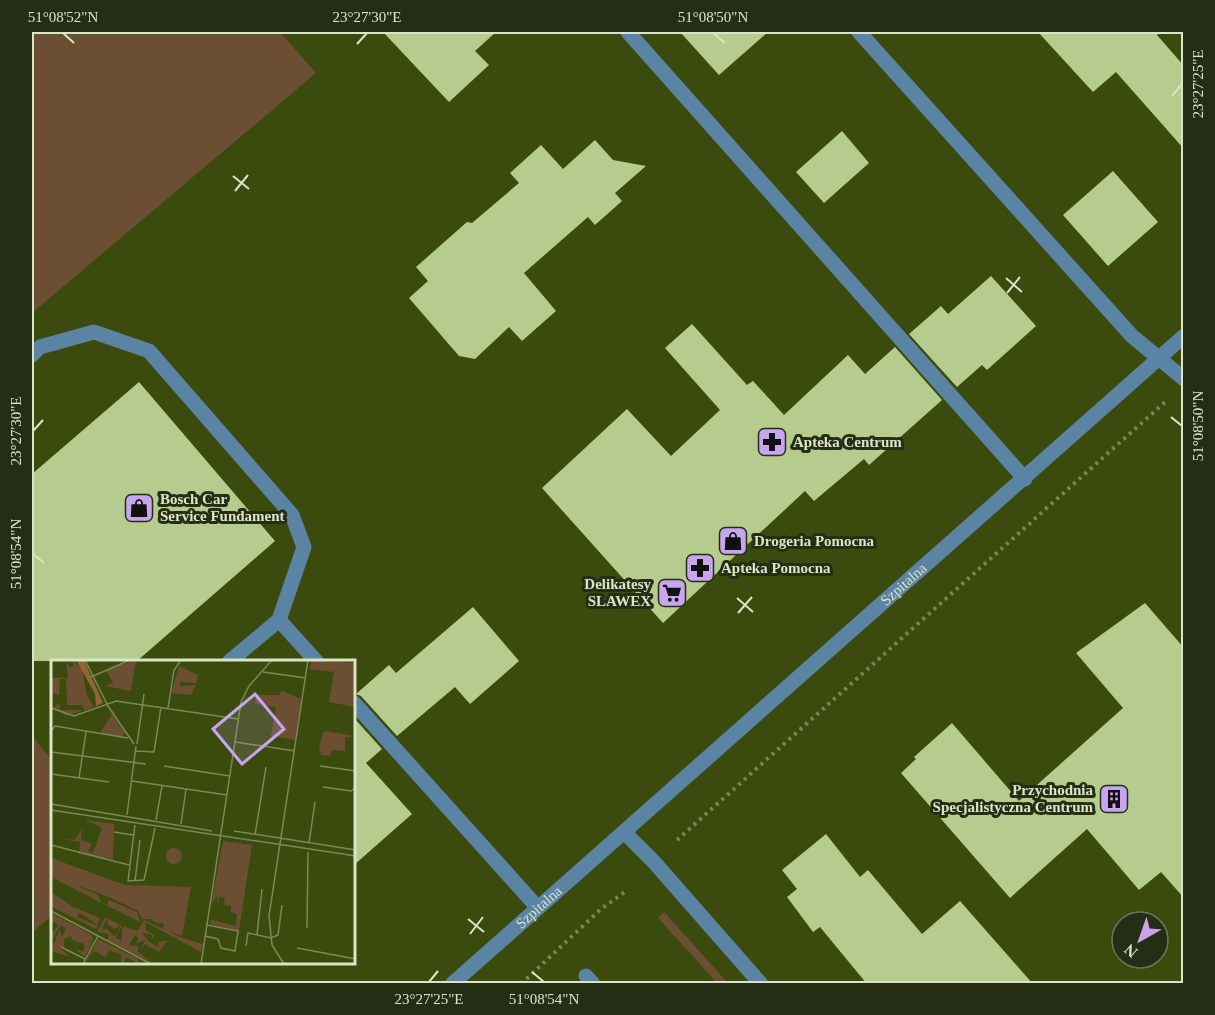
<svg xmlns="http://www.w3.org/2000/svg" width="1215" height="1015" font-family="'Times New Roman',serif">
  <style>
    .green { fill: #6c4f33 }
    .building { fill: #b6cc8e }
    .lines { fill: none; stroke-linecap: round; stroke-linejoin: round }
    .path { stroke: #778653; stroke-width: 4; stroke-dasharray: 3 4.5; stroke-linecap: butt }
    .minor { stroke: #5b83a4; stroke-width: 15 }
    .ticks { fill: none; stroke: #d9e5c5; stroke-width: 2 }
    .labels { text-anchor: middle; stroke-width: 6; stroke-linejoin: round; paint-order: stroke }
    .poi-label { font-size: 15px; font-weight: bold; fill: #d9e5c5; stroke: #252e15; text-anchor: start }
    .street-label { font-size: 15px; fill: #d9e5c5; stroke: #252e15 }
    .inset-road { fill: none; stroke: #7a8957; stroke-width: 1.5 }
    .view { fill: #c7a6ef; fill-opacity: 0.15; stroke: #c7a6ef; stroke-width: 3 }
    .inset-edge { fill: none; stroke: #d9e5c5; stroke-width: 3 }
    .neatline { fill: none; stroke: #d9e5c5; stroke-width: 2 }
    .ticks-label { font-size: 15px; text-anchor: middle; fill: #d9e5c5 }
  </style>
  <rect width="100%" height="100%" fill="#3a4b0d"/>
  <path class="green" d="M32 32H280L316 73 32 313Z
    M32 736 50 758 52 756V915L32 933Z
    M664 912 728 983H717L658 918Z"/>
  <path class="building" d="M383 32H496L475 51 489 65 449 102Z
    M680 32H768L719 75Z
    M1038 32H1161L1157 35 1184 66V149L1116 72 1093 92Z
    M842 131 869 163 824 203 796 172Z
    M595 140 613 160 646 166 615 193 622 201 595 225 588 217 524 273 556 311 522 341 509 327 475 359 459 356 409 298 428 281 416 267 467 222 472 223 519 183 510 173 541 145 563 169Z
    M1113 171 1158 222 1108 266 1063 215Z
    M991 276 1036 326 987 370 982 365 957 387 909 334 941 306 948 314Z
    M692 324 747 385 753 381 784 415 848 355 865 374 895 347 942 400 869 465 864 459 814 501 805 491 663 623 542 488 627 409 671 456 720 410 665 348Z
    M139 382 275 541 137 661H32V474Z
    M1145 603 1184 648V898L1161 872 1139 890 1087 829 1010 898 901 773 916 759 914 757 952 723 1019 801 1123 708 1076 653Z
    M473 607 519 661 470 704 455 687 397 736 361 696 356 694 389 665 396 673Z
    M354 718 382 749 366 763 412 814 354 865Z
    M826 834 860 877 868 870 922 934 960 901 1033 984H867L820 927 813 932 787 897 797 889 782 870Z"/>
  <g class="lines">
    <path class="path" d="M677 840 1165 402
      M521 984 600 910 626 891"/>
    <g class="minor">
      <path d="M628 32 1025 479"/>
      <path d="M859 32 1132 336 1184 379"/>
      <path d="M32 355 40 347 94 332 149 351 292 515 304 547 279 620"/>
      <path d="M230 661 279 620 316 661"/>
      <path d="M354 703 538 908"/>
      <path d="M624 832 654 862 761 984"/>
      <path d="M586 976 593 984"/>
      <path id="s1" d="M452 984 1184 336"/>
    </g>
  </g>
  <path class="ticks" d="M63 33 74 43M713 33 725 43M357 44 367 33M1172 96 1182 84M233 176 249 189M235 191 248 175M1006 278 1022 292M1007 293 1020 277M1171 417 1182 426M33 431 43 420M33 554 44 563M737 598 753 612M738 613 752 597M468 919 484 932M470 934 483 917M532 972 544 982M429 982 438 971"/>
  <defs>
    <g id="pharmacy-square" transform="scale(1.5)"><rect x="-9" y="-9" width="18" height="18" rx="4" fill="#c7a6ef" stroke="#252e15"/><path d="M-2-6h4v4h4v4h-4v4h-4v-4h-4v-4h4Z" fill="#111"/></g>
    <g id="shop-square" transform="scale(1.5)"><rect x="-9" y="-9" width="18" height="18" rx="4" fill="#c7a6ef" stroke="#252e15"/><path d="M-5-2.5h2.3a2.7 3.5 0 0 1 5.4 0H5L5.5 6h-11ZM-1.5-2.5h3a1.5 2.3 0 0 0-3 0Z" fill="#111"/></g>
    <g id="supermarket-square" transform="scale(1.5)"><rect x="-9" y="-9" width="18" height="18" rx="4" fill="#c7a6ef" stroke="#252e15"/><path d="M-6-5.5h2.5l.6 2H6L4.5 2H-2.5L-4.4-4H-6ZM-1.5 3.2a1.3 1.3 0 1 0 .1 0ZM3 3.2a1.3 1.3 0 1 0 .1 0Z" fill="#111"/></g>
    <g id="building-square" transform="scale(1.5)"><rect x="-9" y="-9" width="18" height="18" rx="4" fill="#c7a6ef" stroke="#252e15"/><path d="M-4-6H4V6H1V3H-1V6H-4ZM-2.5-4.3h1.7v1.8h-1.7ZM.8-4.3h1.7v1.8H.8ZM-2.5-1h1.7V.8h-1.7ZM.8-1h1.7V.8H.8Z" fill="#111"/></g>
  </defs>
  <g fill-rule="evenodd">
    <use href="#pharmacy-square" x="772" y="442"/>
    <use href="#shop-square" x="139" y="508"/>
    <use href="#shop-square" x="733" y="541"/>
    <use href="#pharmacy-square" x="700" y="568"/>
    <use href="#supermarket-square" x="672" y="593"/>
    <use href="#building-square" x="1114" y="799"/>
  </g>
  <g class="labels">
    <g class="poi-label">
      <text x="793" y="447">Apteka Centrum</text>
      <text x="160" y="504">Bosch Car<tspan x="160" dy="17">Service Fundament</tspan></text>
      <text x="754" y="546">Drogeria Pomocna</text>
      <text x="721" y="573">Apteka Pomocna</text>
      <text x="651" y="589" text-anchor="end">Delikatesy<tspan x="651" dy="17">SLAWEX</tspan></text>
      <text x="1093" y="795" text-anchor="end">Przychodnia<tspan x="1093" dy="17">Specjalistyczna Centrum</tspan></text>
    </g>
    <g class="street-label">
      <text dy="5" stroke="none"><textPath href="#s1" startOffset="603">Szpitalna</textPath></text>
      <text dy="5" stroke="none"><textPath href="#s1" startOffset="116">Szpitalna</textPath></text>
    </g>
  </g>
  <g transform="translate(51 660)">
    <rect width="304" height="304" fill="#3a4b0d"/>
    <path d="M15 0 19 8 23 6 21 0 31 9 36 36 43 47 34 51 31 45H16L15 19H9L8 35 2 33V48L8 43 9 50H32L17 56 14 55 0 46V18H17ZM85 0 80 31 54 26 62 22 55 10ZM260 0 304 3V47L278 42 283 12 259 9ZM128 6 147 15 145 23 129 22V26L145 25 140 35 120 33ZM230 30 250 39 244 80 220 76 225 47 204 44 205 35H229ZM61 54 74 73 71 77 49 73ZM273 71 304 76 294 78V91L282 90 279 96 270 95 268 87ZM34 160 63 164 62 199 28 194 29 182 6 178 24 180 31 169 30 180 41 184 37 191 42 193 51 168ZM172 181 201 185 188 271 159 264 160 260 185 266 186 254 180 252V246L172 245 174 238 168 237 167 247 166 236 160 245ZM115 196a8 8 0 1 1 16 0a8 8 0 1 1-16 0ZM0 198 74 225 140 227 131 276 114 269 131 278 152 284 150 292 94 262 95 271 103 274 102 280 100 274 91 273 98 282 107 287 108 282 117 280 108 292 94 284 89 292 94 280 84 283 88 279 84 275 78 285 87 286V292L102 303 56 280 58 274 46 272 54 257 71 266 67 272 69 265 64 269 57 265 56 258 50 271 55 268 63 276 66 273 65 278 70 281 72 266 86 271 93 260 112 269 113 264 105 262 110 266 99 259H91L87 251 60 238 0 215ZM5 216 47 235 50 242 56 245 58 240 86 252 89 262 49 242 2 218 0 225V217ZM0 232 22 247 49 258 47 265 29 253 26 257 47 266 45 269 1 247ZM0 253 41 275 42 281 34 283 42 282 34 297 24 289 33 292V284L21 280 20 276 13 279V286L9 288 19 297 0 291 9 269 11 277 15 269 10 265 0 282V269L3 272 7 265 3 261 0 268ZM47 279 87 299 88 304 75 297 73 304H69L71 295 58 290 55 297 43 291 34 304Z" fill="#6c4f33"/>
    <path d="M25 0H33L52 43 45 46 44 34Z" fill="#936433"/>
    <path class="inset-road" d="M34 0 57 46 83 84M212 12 255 18M40 17 79 0M0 48 23 56 65 41 187 59M117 48 123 10 130 0M0 71 4 66 77 78M184 82 244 91M86 84 93 34M85 91 103 92 110 47M0 92 95 104M113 106 179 116M269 106 305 111M0 114 58 122M28 118 35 72M81 121 176 135M272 127 300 131 305 127M0 144 161 171M0 150 305 196M76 155 85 86M105 160 111 126M130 164 135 129M84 165 77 221 93 220 104 168M183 171 305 190M63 172 82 175M204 175 215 107M258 183 264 142M0 185 78 205M84 221 89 180M0 251 100 304M256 268 257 192M206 275 211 229M154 276 167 279 170 288 184 291 187 271 156 265M195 286 197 273 220 278 227 275 231 245M10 287 34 299M246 288 305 299M32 304 47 276M150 304 190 42 198 26 221 0M233 304 221 285 218 256 257 0"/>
    <path class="view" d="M204 34 233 69 191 104 162 69Z"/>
    <rect width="304" height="304" class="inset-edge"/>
  </g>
  <rect width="1215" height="1015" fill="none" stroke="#252e15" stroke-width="66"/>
  <g transform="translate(1140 940) rotate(220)"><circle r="28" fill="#252e15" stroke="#6d775b" stroke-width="1.5"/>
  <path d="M0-4.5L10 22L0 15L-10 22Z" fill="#c7a6ef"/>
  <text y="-9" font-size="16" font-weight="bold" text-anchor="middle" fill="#d9e5c5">N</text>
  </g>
  <rect x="33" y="33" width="1149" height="949" class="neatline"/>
  <g class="ticks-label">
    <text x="63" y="22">51°08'52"N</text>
    <text x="367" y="22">23°27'30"E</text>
    <text x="713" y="22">51°08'50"N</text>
    <text transform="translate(1198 84) rotate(-90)" y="5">23°27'25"E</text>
    <text transform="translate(1198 426) rotate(-90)" y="5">51°08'50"N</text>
    <text transform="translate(16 431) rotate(-90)" y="5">23°27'30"E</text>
    <text transform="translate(16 554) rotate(-90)" y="5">51°08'54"N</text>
    <text x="429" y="1004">23°27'25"E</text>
    <text x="544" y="1004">51°08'54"N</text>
  </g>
</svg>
